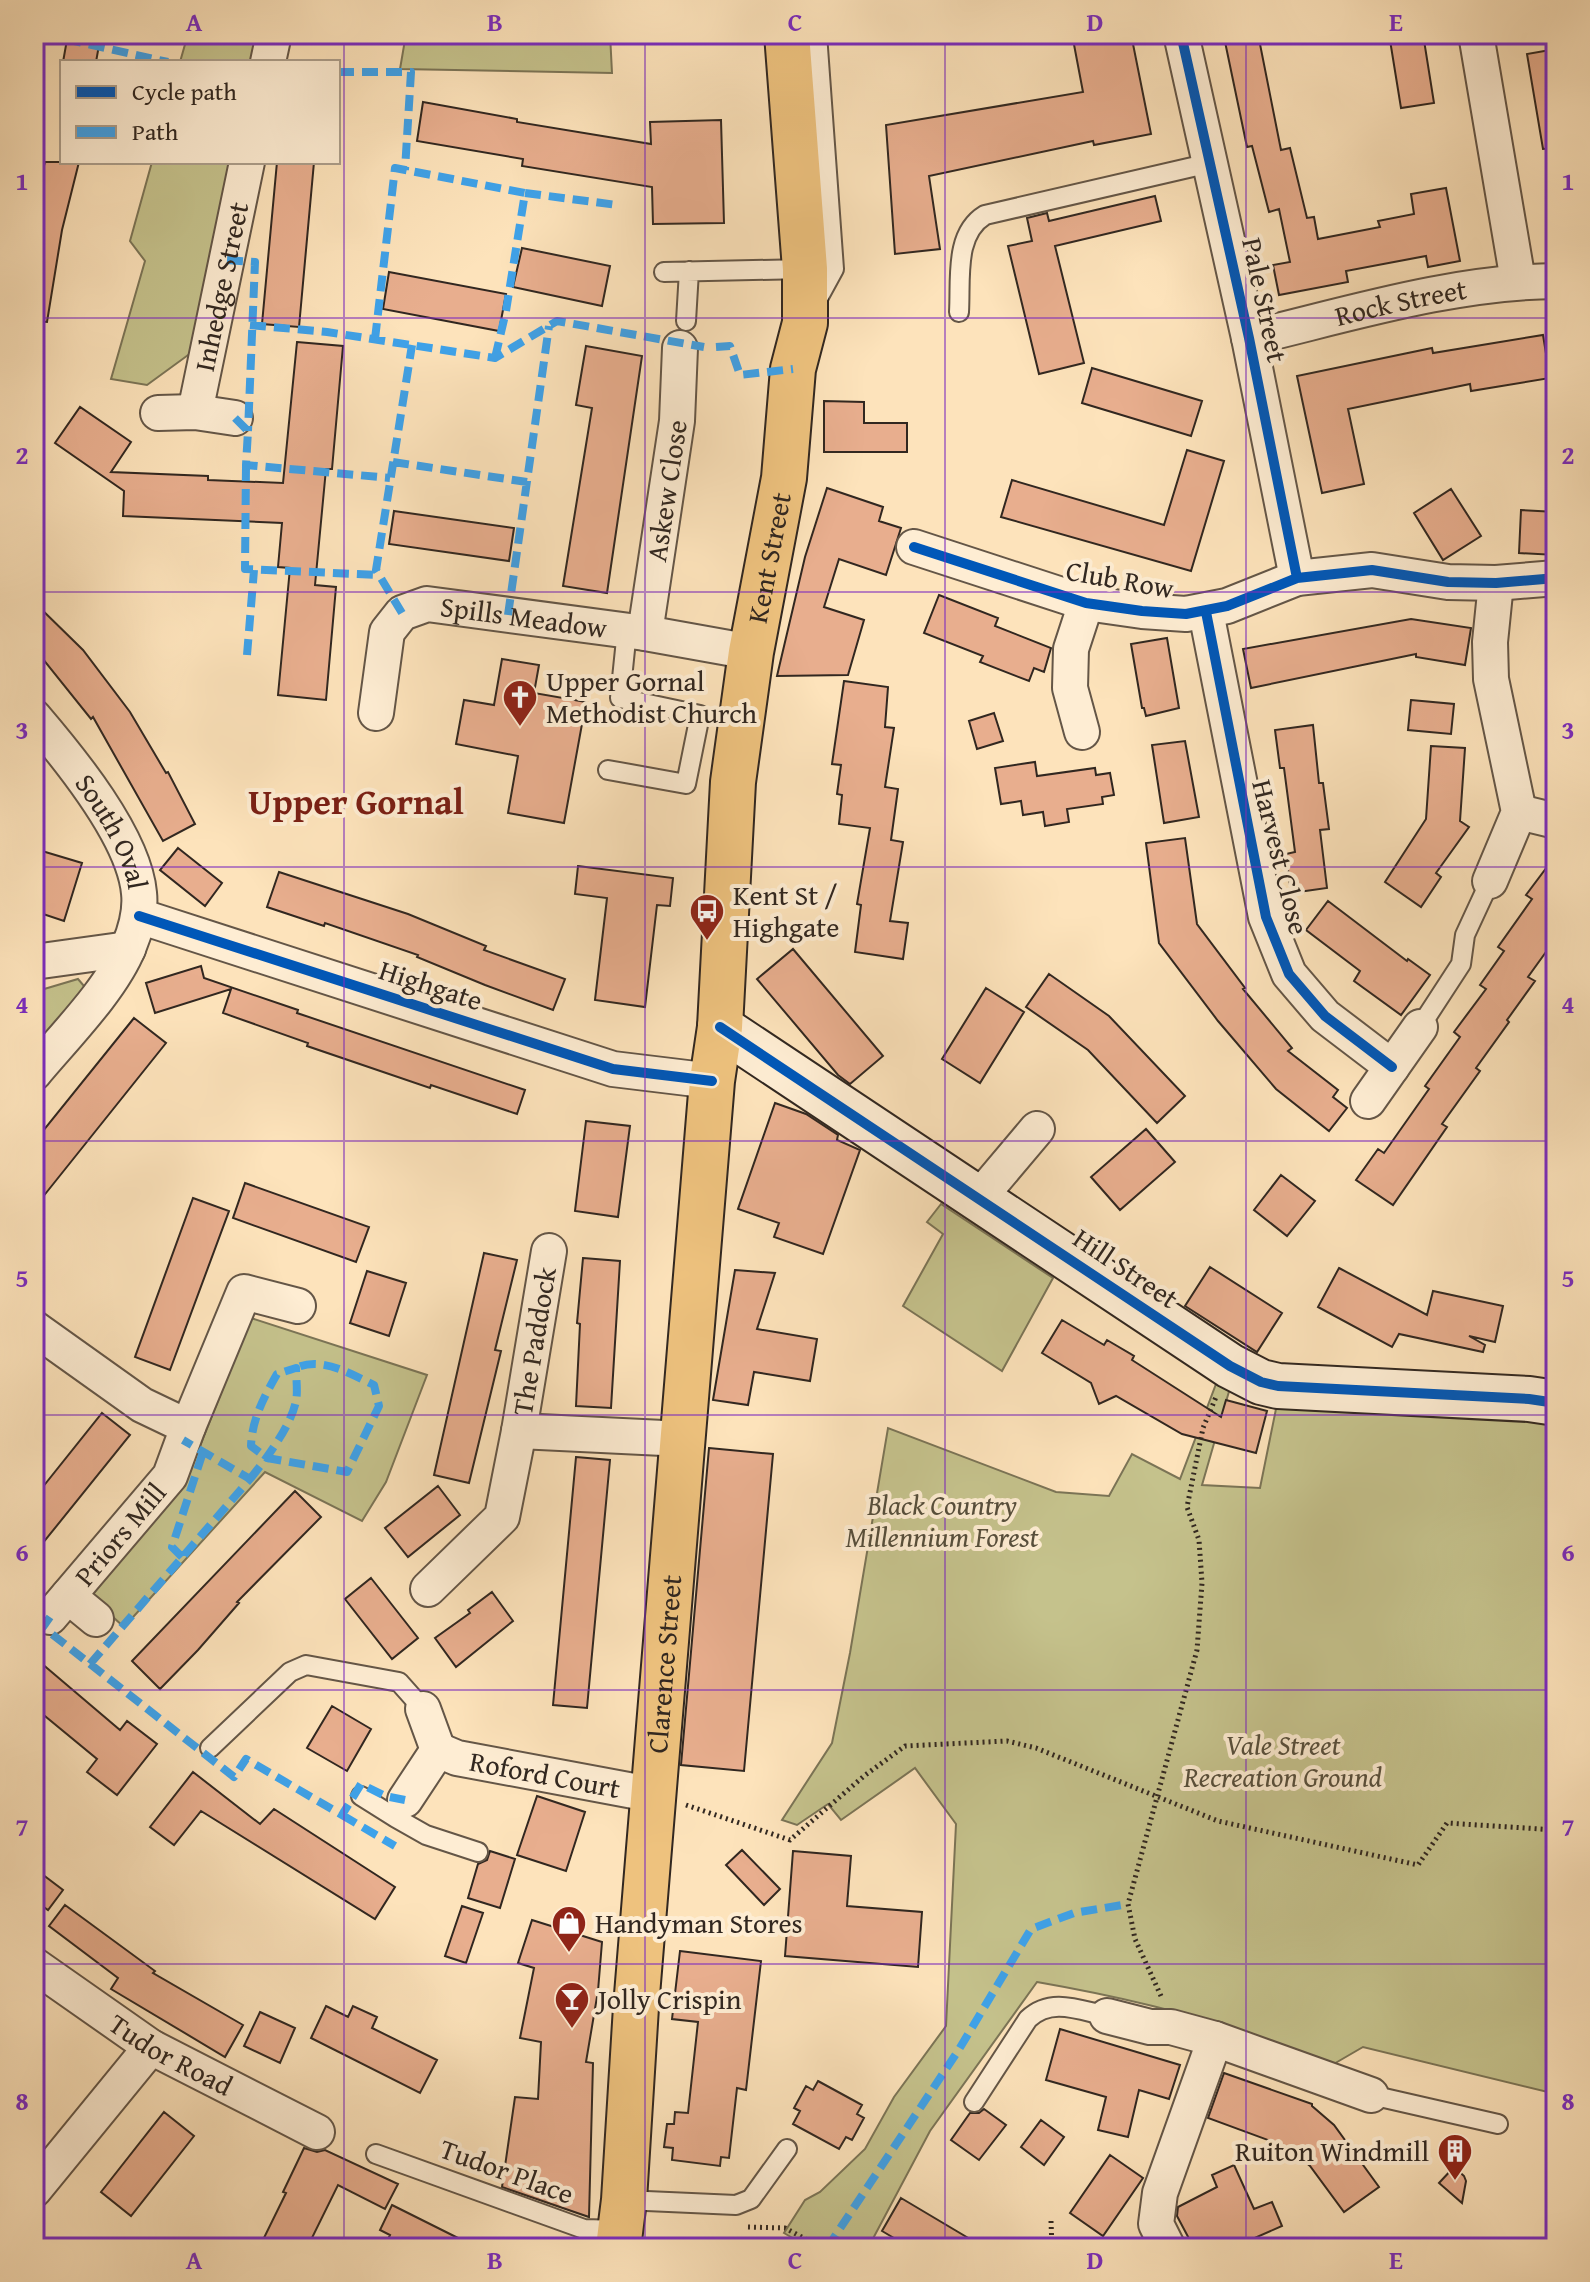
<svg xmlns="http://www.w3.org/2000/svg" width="1590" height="2282" font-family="'Gentium Book Plus',serif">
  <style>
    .green { fill: #c5c28c; stroke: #7b7456; stroke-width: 2 }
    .building { fill: #e8ae8e; stroke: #312720; stroke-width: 2 }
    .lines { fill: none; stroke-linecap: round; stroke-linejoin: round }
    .lane-casing { stroke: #645647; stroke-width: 22 }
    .street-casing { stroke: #645647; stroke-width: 38 }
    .secondary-casing { stroke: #312720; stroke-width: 48 }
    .primary-casing { stroke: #312720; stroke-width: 48 }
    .path { stroke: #312720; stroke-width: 5; stroke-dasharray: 2 4; stroke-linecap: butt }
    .lane { stroke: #feedd3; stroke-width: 18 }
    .street { stroke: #feedd3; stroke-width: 34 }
    .secondary { stroke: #feedd3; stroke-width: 44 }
    .primary { stroke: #eec27e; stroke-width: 44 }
    .quiet { stroke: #3ea2ea; stroke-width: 8; stroke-dasharray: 16 8; stroke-linecap: butt }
    .cycleway-casing { stroke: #feedd3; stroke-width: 15 }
    .cycleway { stroke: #0057b8; stroke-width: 10 }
    .grid { fill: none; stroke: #7b2cbf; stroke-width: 2; stroke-opacity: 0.55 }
    .labels { text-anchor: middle; stroke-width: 8; stroke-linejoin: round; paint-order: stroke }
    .street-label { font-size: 28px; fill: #312720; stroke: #feedd3 }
    .poi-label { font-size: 28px; fill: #312720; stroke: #feedd3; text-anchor: start }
    .park-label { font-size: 28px; font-style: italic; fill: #564e3b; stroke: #feedd3 }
    .district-label { font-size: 36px; font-weight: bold; fill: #7a1f14; stroke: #feedd3 }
    .neatline { fill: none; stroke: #7b2cbf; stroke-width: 3 }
    .grid-label { font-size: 26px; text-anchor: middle; font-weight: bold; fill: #7b2cbf }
  </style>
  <rect width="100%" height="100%" fill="#fde3bb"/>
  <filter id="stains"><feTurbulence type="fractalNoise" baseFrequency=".0025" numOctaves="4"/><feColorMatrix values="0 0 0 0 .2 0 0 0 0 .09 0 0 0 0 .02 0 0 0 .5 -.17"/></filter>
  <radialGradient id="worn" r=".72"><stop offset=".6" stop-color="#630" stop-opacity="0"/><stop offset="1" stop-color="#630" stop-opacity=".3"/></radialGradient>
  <path class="green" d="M188 34H265L259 62H180Z
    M406 34H610L612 73 400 69Z
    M152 162H237L195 350 147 385 111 379 145 261 130 241Z
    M78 979 84 986 80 999 34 1049V992Z
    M941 1204 1053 1278 1002 1371 903 1306 943 1234 927 1222Z
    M251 1318 427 1375 386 1482 362 1521 265 1472 124 1627 91 1597 196 1456Z
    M1216 1384 1230 1388 1202 1485 1260 1488 1278 1399 1556 1413V2094L1363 2047 1332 2065C1240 2025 1135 1999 1037 1982L930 2131 868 2248H810L784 2233 805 2200 820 2192 865 2149 894 2097 946 2026 956 1824 915 1768 841 1820 828 1804 797 1825 782 1820 832 1743 850 1653 888 1428 1056 1492 1109 1496 1132 1454 1180 1479Z"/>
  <path class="building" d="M68 34H101L96 62H63Z
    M1072 34H1131L1151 134 1094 145 1093 141 929 176 940 249 895 254 886 125 1083 92Z
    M1240 34H1258L1281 150 1290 148 1307 218 1314 217 1318 239 1380 227 1378 221 1414 214 1411 194 1446 188 1460 261 1428 267 1426 256 1346 271 1348 282 1279 295 1273 265 1290 262 1279 209 1269 212 1252 146 1247 147 1224 37Z
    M1389 34H1423L1434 103 1401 108Z
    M1556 49V148L1543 149 1527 54Z
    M423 102 517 119V122L651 144 650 122 721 120 724 223 653 224 652 187 522 166 523 159 417 141Z
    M45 162H79L62 230 47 322 34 321V204Z
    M277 162H314L299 327 262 324Z
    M1155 196 1161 221 1055 246 1084 363 1039 374 1008 246 1032 241 1027 218 1047 213 1049 221Z
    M522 248 610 266 602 306 513 287Z
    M389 272 506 294 499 331 383 309Z
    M1543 335 1550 378 1471 391 1470 384 1348 409 1364 484 1322 493 1297 376 1432 348 1433 353Z
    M297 342 343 346 332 469H326L315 585 336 587 326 700 278 695 290 568 278 567 282 523 123 516 124 491 55 443 80 407 131 442 111 472 208 476V480L283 483Z
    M586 346 642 356 607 593 563 586 592 408 576 405Z
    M1092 368 1202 401 1191 436 1082 403Z
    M824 401 864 402V423H907V452H824Z
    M1187 450 1224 461 1191 571 1001 517 1012 480 1164 525Z
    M827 488 883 507 879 521 901 528 886 575 839 559 824 607 864 620 848 675 777 676 805 557Z
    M1451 489 1481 536 1443 560 1414 513Z
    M1521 510 1556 512V555L1519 553Z
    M394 511 514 528 509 561 389 544Z
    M939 595 998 618 995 626 1051 648 1044 672 1034 668 1029 681 980 662 983 656 924 633Z
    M34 602 83 650 130 712 166 773 168 772 195 824 163 841 93 717 91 719 34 648Z
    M1411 619 1471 628 1465 665 1416 657V654L1251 688 1243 649Z
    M1167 638 1179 708 1146 716 1144 708H1142L1131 644Z
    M502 659 539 665 534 693 586 702 564 823 508 813 518 756 456 744 464 700 494 705Z
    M844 681 888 687 885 727 894 728 885 787 898 789 891 840 903 842 890 921 908 923 903 959 855 952 861 905 857 904 870 828 839 824 842 795 837 794 841 765 832 764Z
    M1411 700 1454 704 1451 734 1408 730Z
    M994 713 1003 741 977 749 969 721Z
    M1313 725 1319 783H1323L1329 829 1320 830 1327 888 1291 893 1286 854 1295 852 1284 768H1280L1275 730Z
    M1185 741 1199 817 1164 823 1152 745Z
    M1431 746 1465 748 1460 821 1469 827 1436 873 1441 877 1421 907 1385 882 1426 819Z
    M1035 762 1037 776 1095 768 1096 775 1110 773 1114 795 1102 797 1103 804 1067 809 1069 822 1045 826 1043 812 1023 815 1021 801 1001 804 995 768Z
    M1185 838 1197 924 1245 988 1243 989 1292 1048 1288 1051 1338 1090 1333 1097 1347 1108 1329 1131 1276 1089 1218 1021 1159 943 1146 843Z
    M178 848 222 883 205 906 160 870Z
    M42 851 82 863 64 921 34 911V876Z
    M1556 855V938L1528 977 1535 981 1507 1020 1509 1022 1476 1068 1480 1071 1442 1124 1447 1127 1393 1205 1356 1180 1378 1149 1384 1153 1429 1089 1425 1086 1460 1037 1454 1032 1486 989 1480 985 1504 951 1498 947 1532 899 1526 895Z
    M578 866 673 878 670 906 657 905 645 1007 595 1000 607 898 575 894Z
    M279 872 408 914 486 946 484 950 565 979 553 1010 485 985 417 957 418 955 325 923 324 926 267 907Z
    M1328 901 1407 961 1408 959 1430 975 1401 1015 1354 981 1360 971 1306 930Z
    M793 949 883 1056 850 1084 838 1075 757 979Z
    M201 966 204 978 298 1010 297 1013 525 1090 517 1114 431 1085 430 1088 307 1046 308 1043 223 1013 231 989 155 1013 146 983Z
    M1049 974 1109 1016 1185 1096 1157 1123 1088 1050 1026 1007Z
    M986 988 1024 1012 980 1083 942 1059Z
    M134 1018 166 1043 34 1208V1142Z
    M775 1103 806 1114 838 1135 837 1140 860 1150 823 1254 774 1237 779 1223 738 1209Z
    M586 1121 630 1126 618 1217 575 1211Z
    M1146 1129 1175 1162 1120 1210 1091 1177Z
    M1281 1175 1315 1201 1287 1236 1254 1210Z
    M245 1183 369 1227 356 1262 233 1218Z
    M193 1198 229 1211 170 1370 135 1357Z
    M484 1253 517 1260 495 1350 501 1351 469 1483 434 1475Z
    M583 1258 620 1261 611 1408 576 1406 580 1324 577 1323Z
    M1210 1267 1282 1313 1257 1352 1185 1306Z
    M1339 1268 1427 1315 1433 1291 1503 1306 1495 1342 1469 1336 1485 1345 1483 1352 1399 1334 1392 1347 1318 1307Z
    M735 1270 775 1273 757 1329 817 1339 810 1381 754 1372 748 1405 713 1400Z
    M367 1271 406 1283 389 1336 350 1323Z
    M1062 1320 1104 1345 1107 1340 1134 1356 1132 1360 1221 1417 1226 1400 1267 1411 1256 1453 1182 1434 1116 1396 1099 1404 1091 1383 1042 1353Z
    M102 1413 130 1435 34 1554V1498Z
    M709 1448 773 1454 744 1771 681 1765Z
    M576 1457 610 1460 587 1708 553 1705Z
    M438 1486 460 1515 408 1557 385 1528Z
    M295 1491 321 1517 237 1602 239 1603 198 1650 160 1689 132 1661Z
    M371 1578 418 1638 392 1659 345 1599Z
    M492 1592 513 1621 456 1667 435 1638 470 1613 468 1610Z
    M34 1657 120 1730 127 1721 157 1744 117 1795 87 1772 97 1759 34 1707Z
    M332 1706 371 1729 347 1771 307 1748Z
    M193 1772 260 1824 274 1809 395 1887 375 1919 201 1811 174 1845 150 1827Z
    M537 1796 585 1812 566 1871 517 1855Z
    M742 1850 780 1889 764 1905 726 1865Z
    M490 1851 515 1859 500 1908 468 1898 478 1864 487 1860Z
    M793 1851 851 1856 847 1906 922 1912 918 1967 785 1956Z
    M34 1868 63 1890 48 1910 34 1900Z
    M65 1905 155 1971 153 1973 243 2025 225 2057 111 1989 118 1978 49 1926Z
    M462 1906 483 1913 466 1963 445 1956Z
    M532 1920 602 1942 598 1991 586 2062 593 2063 589 2217 502 2187 515 2097 538 2099 541 2042 520 2038 534 1968 518 1963Z
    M680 1951 761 1961 746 2090 737 2088 729 2158 721 2157 720 2166 672 2160 673 2148 664 2147 667 2124H674L675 2112 688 2113 698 2022 672 2019Z
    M326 2006 348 2017 353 2006 377 2017 372 2028 437 2060 420 2093 311 2038Z
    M260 2012 295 2028 280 2063 244 2046Z
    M1060 2029 1180 2065 1169 2099 1139 2090 1128 2137 1098 2130 1106 2097 1046 2080Z
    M1224 2073 1312 2104V2106L1334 2125 1379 2187 1344 2212 1310 2166 1287 2147 1208 2118Z
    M818 2081 862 2105 857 2114 864 2118 852 2140 846 2137 839 2149 793 2124 800 2111 794 2108 806 2086 813 2090Z
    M984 2109 1006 2125 979 2160 951 2140 970 2113H979Z
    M164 2112 194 2136 131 2216 101 2192Z
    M1041 2120 1064 2137 1044 2165 1021 2147Z
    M304 2148 317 2152 325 2150 398 2184 385 2209 338 2185 307 2248H259L286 2193 283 2192Z
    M1110 2155 1143 2178 1103 2236 1070 2213Z
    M1234 2165 1254 2209 1272 2202 1282 2226 1232 2248H1194L1177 2216 1178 2207 1217 2187 1212 2175Z
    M1454 2167 1464 2176 1466 2181 1462 2203 1439 2183Z
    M901 2198 985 2248H911L882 2231Z
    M392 2205 478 2248H384L390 2235 380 2230Z"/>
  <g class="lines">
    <g class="lane-casing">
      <path id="lane" d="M664 272 805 269
        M816 302 834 269 817 34
        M959 312C961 279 954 234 985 215L1210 163
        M686 321 689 271
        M608 770 686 784 700 715 620 698 627 630
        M1420 1027 1461 964 1465 935 1490 881
        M210 1748 290 1672 306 1665 399 1682 423 1709
        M361 1796 396 1818 400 1809
        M396 1818 426 1835 478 1852
        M1371 2095 1498 2124
        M974 2102 1028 2019C1051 1997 1079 2010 1107 2016
        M376 2154 584 2229 620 2230
        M624 2200 736 2205 751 2199 787 2149"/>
    </g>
    <g class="street-casing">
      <g id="street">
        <path d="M1181 34 1249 338 1297 578"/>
        <path d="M1476 34 1518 281"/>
        <path d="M268 62 274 34"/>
        <path id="s1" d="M1249 338C1350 314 1452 282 1556 281"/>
        <path id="s2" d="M195 412 247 162"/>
        <path d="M158 413 195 412 235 418"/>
        <path d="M914 547 1086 603 1142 611 1186 614 1227 606 1297 578 1372 570 1448 582 1496 583 1556 578"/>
        <path d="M1206 612 1266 917 1289 974 1325 1016 1392 1067"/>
        <path id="s3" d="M645 633 677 421 680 348"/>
        <path id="s4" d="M376 713 387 632 402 613 427 604 645 633 751 652"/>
        <path id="s5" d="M34 717C70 759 134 837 139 893 141 911 136 929 129 946 112 989 64 1037 34 1073"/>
        <path d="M1082 732 1070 688 1071 649 1086 603"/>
        <path d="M1519 812 1556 821"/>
        <path d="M1490 881 1519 812 1491 679 1490 642 1496 583"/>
        <path d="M139 916 613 1069 712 1081"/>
        <path d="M34 962 128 949"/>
        <path d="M1368 1101 1420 1027"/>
        <path d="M978 1199 1037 1129"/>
        <path d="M34 1328 142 1405 188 1427 170 1476 50 1617"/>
        <path d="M188 1427 244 1292 298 1306"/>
        <path d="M519 1431 684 1439"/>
        <path id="s6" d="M428 1589 502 1517 519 1431 549 1251"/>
        <path d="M68 1596 96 1619"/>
        <path d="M423 1709 438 1750"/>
        <path id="s7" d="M405 1800 438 1750 457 1758 655 1795"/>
        <path id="s8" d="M34 1965 151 2047 317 2132"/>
        <path d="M1107 2016 1150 2027H1171L1215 2039 1371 2095"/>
        <path d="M34 2190 151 2047"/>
        <path d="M1168 2248 1156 2224 1160 2193 1215 2039"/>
      </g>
    </g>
    <g class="secondary-casing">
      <path id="secondary" d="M720 1027 1230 1366 1261 1382 1278 1386 1529 1399 1556 1403"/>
    </g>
    <g class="primary-casing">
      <g id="primary">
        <path id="s9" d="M618 2248 624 2200 636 2007 712 1081 720 1027 733 782 751 652 784 478 793 369 805 323V269L787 34"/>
      </g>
    </g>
    <path class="path" d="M686 1805 790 1840 864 1776 905 1746 1007 1741 1036 1748 1218 1821 1418 1865 1447 1823 1556 1830
      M1161 1996 1135 1939 1128 1904 1197 1650 1202 1583 1199 1540 1187 1507 1203 1428 1216 1397
      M1051 2221 1052 2248
      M748 2227 785 2228 822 2248"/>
    <use href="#lane" class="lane"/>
    <use href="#street" class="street"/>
    <use href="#secondary" class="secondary"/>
    <use href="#primary" class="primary"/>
    <path class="quiet" d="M42 34 168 62
      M338 72H411L405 170
      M525 193 617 205
      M227 260 255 262 248 431
      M250 325 327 332 495 358 557 321 704 347
      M375 339 395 168 525 193 506 311 495 358
      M716 347 730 346 740 375 793 369
      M235 418 248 431 246 465 390 478
      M393 462 527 482
      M246 465 245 569 379 575
      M402 613 376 570 412 345
      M508 615 549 326
      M247 655 254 570
      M250 1479C266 1459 291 1426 296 1401 298 1391 296 1378 296 1368L277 1374C264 1397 252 1419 251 1446L267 1458 347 1472 379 1406 374 1385C351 1374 321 1356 296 1368
      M182 1557 172 1547 203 1452
      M50 1617 43 1627 234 1777 246 1759 342 1815 361 1784 385 1796 405 1800
      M90 1664 250 1479 183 1440
      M342 1815 395 1846
      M827 2248 958 2051 1031 1929 1074 1913 1128 1904"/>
    <g class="cycleway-casing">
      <path id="cycleway" d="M1181 34 1249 338 1297 578
        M914 547 1086 603 1142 611 1186 614 1227 606 1297 578 1372 570 1448 582 1496 583 1556 578
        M1206 612 1266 917 1289 974 1325 1016 1392 1067
        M139 916 613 1069 712 1081
        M720 1027 1230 1366 1261 1382 1278 1386 1529 1399 1556 1403"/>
    </g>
    <use href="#cycleway" class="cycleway"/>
  </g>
  <path class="grid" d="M344 34V2248M645 34V2248M945 34V2248M1246 34V2248M34 318H1556M34 592H1556M34 867H1556M34 1141H1556M34 1415H1556M34 1690H1556M34 1964H1556"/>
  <defs>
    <g id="church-pin" transform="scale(1.8)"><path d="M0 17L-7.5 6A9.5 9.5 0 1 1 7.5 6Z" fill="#8f2418" stroke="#feedd3"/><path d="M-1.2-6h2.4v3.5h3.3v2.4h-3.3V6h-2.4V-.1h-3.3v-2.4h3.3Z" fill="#fff"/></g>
    <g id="bus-pin" transform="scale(1.8)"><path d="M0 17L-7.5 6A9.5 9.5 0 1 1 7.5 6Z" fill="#8f2418" stroke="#feedd3"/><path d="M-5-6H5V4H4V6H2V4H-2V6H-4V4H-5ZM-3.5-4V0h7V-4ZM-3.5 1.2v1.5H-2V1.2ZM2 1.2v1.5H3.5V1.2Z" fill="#fff"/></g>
    <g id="shop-pin" transform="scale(1.8)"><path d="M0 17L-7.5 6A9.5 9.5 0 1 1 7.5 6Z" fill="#8f2418" stroke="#feedd3"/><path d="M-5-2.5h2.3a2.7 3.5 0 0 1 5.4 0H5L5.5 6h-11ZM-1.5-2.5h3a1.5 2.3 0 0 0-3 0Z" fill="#fff"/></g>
    <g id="bar-pin" transform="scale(1.8)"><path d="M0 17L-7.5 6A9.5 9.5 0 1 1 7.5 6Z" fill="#8f2418" stroke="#feedd3"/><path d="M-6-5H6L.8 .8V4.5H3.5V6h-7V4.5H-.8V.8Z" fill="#fff"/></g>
    <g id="building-pin" transform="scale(1.8)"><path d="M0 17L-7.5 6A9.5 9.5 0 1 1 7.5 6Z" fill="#8f2418" stroke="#feedd3"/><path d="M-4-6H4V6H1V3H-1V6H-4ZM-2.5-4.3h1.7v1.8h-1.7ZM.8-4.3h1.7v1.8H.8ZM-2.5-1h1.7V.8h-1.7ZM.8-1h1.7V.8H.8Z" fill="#fff"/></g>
  </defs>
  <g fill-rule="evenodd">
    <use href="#church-pin" x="520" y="697"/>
    <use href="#bus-pin" x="707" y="911"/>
    <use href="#shop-pin" x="569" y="1923"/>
    <use href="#bar-pin" x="572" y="1999"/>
    <use href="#building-pin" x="1455" y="2151"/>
  </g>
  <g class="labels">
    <g class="street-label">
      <text dy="10" stroke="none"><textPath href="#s2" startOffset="128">Inhedge Street</textPath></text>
      <text transform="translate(1265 300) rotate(78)" y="10">Pale Street</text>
      <text dy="10" stroke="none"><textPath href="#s1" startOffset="156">Rock Street</textPath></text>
      <text dy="10" stroke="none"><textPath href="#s3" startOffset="144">Askew Close</textPath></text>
      <text dy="10" stroke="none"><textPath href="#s9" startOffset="1698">Kent Street</textPath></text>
      <text transform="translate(1120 579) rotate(10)" y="10">Club Row</text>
      <text dy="10" stroke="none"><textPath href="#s4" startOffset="230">Spills Meadow</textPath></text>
      <text dy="10" stroke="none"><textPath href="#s5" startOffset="140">South Oval</textPath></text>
      <text transform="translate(1281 857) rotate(76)" y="10">Harvest Close</text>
      <text transform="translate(431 985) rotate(18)" y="10">Highgate</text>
      <text transform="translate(1126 1268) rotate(34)" y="10">Hill Street</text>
      <text dy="10" stroke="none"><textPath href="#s6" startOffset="282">The Paddock</textPath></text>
      <text transform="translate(120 1534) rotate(-50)" y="10">Priors Mill</text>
      <text dy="10" stroke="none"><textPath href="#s9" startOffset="586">Clarence Street</textPath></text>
      <text dy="10" stroke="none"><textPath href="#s7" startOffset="170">Roford Court</textPath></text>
      <text dy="10" stroke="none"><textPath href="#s8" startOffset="164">Tudor Road</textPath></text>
      <text transform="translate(507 2171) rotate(20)" y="10">Tudor Place</text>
    </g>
    <g class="poi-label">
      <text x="546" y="691">Upper Gornal<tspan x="546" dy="32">Methodist Church</tspan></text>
      <text x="733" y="905">Kent St /<tspan x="733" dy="32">Highgate</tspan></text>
      <text x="595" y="1933">Handyman Stores</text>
      <text x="598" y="2009">Jolly Crispin</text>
      <text x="1429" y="2161" text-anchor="end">Ruiton Windmill</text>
    </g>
    <g class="park-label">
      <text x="942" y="1515">Black Country<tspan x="942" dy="32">Millennium Forest</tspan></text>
      <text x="1283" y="1755">Vale Street<tspan x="1283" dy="32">Recreation Ground</tspan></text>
    </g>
    <g class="district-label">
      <text x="356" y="814">Upper Gornal</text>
    </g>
  </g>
  <rect width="1590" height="2282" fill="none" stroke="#fde3bb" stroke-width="88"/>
  <rect x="60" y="60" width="280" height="104" fill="#feedd3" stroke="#ac9e8b" stroke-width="2"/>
  <rect x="76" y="86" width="40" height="12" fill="#0057b8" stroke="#ac9e8b" stroke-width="2"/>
  <text x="132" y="100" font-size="24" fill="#312720">Cycle path</text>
  <rect x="76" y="126" width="40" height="12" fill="#3ea2ea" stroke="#ac9e8b" stroke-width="2"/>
  <text x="132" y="140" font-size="24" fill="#312720">Path</text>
  <rect x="44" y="44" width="1502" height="2194" class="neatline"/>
  <g class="grid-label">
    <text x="194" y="31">A</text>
    <text x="495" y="31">B</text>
    <text x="795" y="31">C</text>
    <text x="1095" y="31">D</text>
    <text x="1396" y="31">E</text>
    <text x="22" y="190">1</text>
    <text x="1568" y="190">1</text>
    <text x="22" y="464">2</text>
    <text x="1568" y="464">2</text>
    <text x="22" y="739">3</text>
    <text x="1568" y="739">3</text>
    <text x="22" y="1013">4</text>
    <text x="1568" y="1013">4</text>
    <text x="22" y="1287">5</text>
    <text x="1568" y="1287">5</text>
    <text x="22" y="1561">6</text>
    <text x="1568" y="1561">6</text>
    <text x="22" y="1836">7</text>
    <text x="1568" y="1836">7</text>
    <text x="22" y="2110">8</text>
    <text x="1568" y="2110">8</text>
    <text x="194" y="2269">A</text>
    <text x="495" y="2269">B</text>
    <text x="795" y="2269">C</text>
    <text x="1095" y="2269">D</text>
    <text x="1396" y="2269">E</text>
  </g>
  <rect width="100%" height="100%" filter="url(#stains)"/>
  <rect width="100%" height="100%" fill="url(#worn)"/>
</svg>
